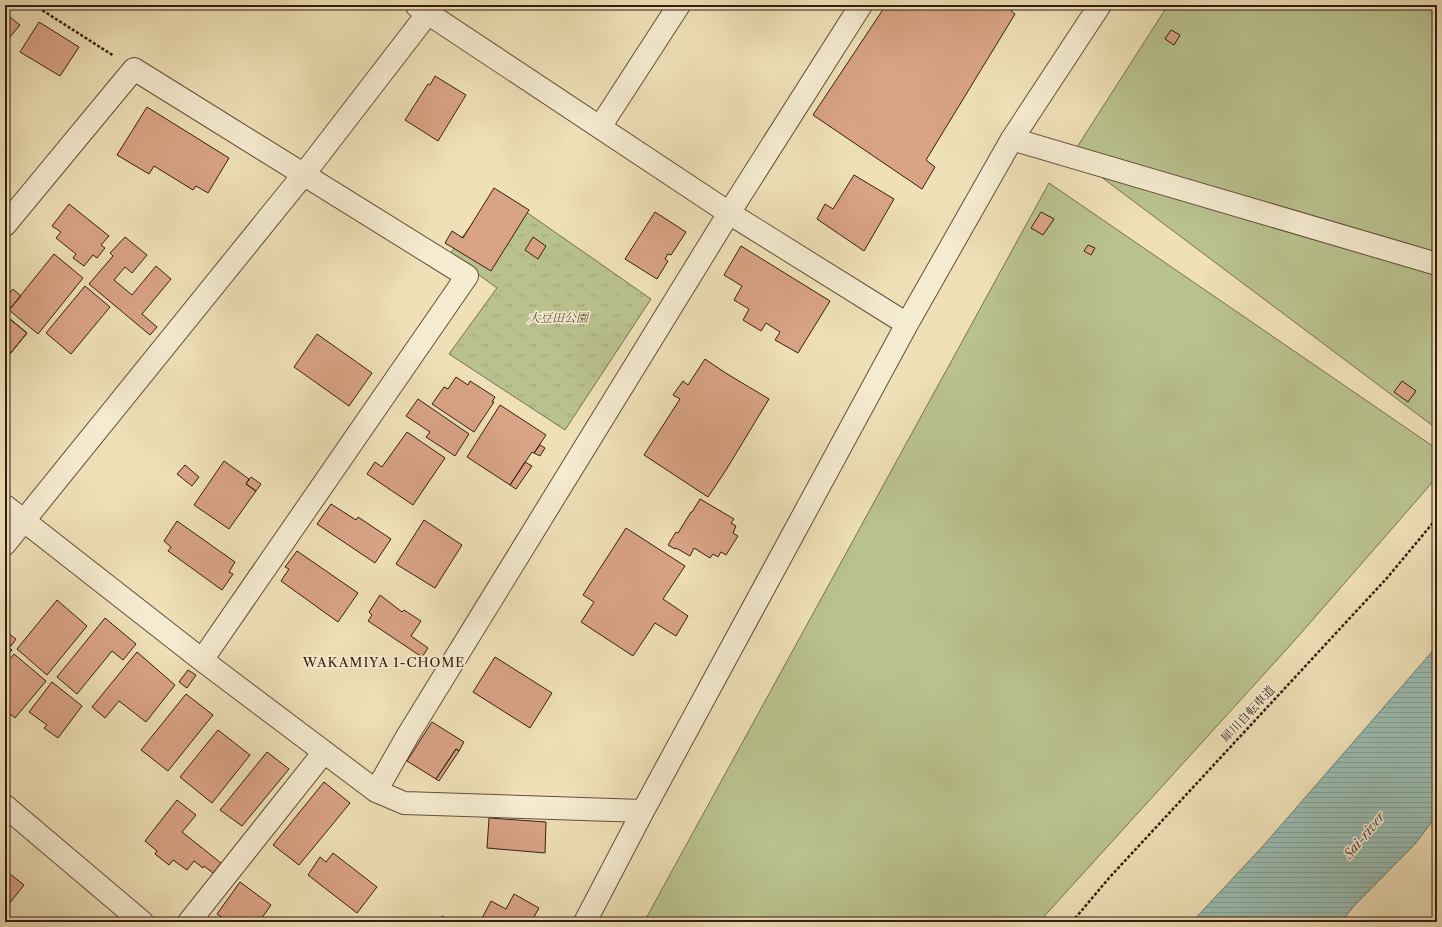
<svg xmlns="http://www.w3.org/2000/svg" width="1442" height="927" font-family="'Libre Caslon Text','Noto Serif JP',serif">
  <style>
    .green { fill: #b9c28f; stroke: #777050 }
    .park { fill: url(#park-tufts); stroke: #777050 }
    .water { fill: url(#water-rules); stroke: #727d72 }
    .building { fill: #d9a386; stroke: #351d11 }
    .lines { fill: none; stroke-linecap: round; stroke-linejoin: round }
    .minor-casing { stroke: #644e3a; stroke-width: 24 }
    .path { stroke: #351d11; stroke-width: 2.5; stroke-dasharray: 3 2; stroke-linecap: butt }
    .minor { stroke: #f5ebd0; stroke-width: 22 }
    .labels { text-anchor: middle; stroke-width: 3.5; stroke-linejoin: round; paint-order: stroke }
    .park-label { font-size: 12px; font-style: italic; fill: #5d4f37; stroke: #f5ebd0 }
    .street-label { font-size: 12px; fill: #351d11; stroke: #f5ebd0 }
    .neighbourhood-label { font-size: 13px; letter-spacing: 1px; fill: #351d11; stroke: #f5ebd0 }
    .water-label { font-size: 13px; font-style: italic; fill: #534d41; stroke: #f5ebd0 }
  </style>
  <defs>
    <pattern id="park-tufts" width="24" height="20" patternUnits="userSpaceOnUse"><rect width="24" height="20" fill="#b9c28f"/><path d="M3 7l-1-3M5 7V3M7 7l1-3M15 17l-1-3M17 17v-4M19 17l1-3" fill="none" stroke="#a0a67a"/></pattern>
    <pattern id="water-rules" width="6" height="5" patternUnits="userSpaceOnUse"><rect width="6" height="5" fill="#9abdb2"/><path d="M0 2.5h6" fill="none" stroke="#85a298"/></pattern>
  </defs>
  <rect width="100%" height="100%" fill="#efe0b7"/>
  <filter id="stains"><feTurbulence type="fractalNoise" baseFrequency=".005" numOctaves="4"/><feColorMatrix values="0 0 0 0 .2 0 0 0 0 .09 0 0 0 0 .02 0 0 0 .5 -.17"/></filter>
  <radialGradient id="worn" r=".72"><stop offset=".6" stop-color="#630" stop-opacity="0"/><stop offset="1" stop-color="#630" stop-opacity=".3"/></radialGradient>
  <path class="green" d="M1168 5H1437V429L1072 155Z
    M1049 183 1437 449V477L1295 640 1039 922H644Z"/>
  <path class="park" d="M496 191 651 299 565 430 449 354 497 288 450 254Z"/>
  <path class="water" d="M1437 646V815L1416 843 1355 905 1341 922H1192L1263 846Z"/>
  <path class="building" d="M886 5H981L990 10 995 5H1005L1015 14 926 160 935 167 922 189 813 115Z
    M5 13 20 25 5 43Z
    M39 22 79 47 60 76 20 52Z
    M1171 30 1180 35 1174 45 1165 39Z
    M435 76 466 95 438 141 405 120 428 84 430 85Z
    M147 107 229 158 208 193 196 186 193 190 154 166 149 174 117 155Z
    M854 175 894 199 864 251 817 219 825 204 833 209Z
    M494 188 529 210 491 271 445 243 452 231 463 238Z
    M69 204 109 236 101 245 105 248 97 258 93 255 84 266 73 258 76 254 56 238 61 232 52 226Z
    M655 212 686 232 671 255 668 254 665 259 668 261 657 279 625 259Z
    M1041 212 1054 219 1043 235 1031 228Z
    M125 237 147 255 132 273 125 267 114 280 132 295 156 266 171 279 142 314 157 327 150 335 89 284 113 256 110 253Z
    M533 237 546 246 538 259 525 250Z
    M1088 245 1095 248 1091 255 1084 251Z
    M741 246 830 301 798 353 775 340 780 332 766 323 761 331 743 320 749 309 734 300 742 286 724 275Z
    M54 254 83 278 38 334 9 310Z
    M85 286 110 307 71 354 46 333Z
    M13 289 21 296 9 310 5 306V299Z
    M5 315 27 333 5 360Z
    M5 315 27 333 5 360Z
    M317 334 372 373 349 406 294 367Z
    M705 359 724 372 769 399 726 470 708 497 644 455 680 399 673 395 683 381 688 385Z
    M456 377 468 385 470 381 495 397 492 402H494L474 432 432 404 444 387 448 389Z
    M1402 381 1416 391 1408 402 1394 392Z
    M418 399 469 434 455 456 426 437 430 432 406 416Z
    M500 405 546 435 534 453 532 452 510 485 467 457Z
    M407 432 445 458 413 505 367 474 375 462 382 467Z
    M540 445 545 448 540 456 534 453Z
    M224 461 249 479 246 484 256 491 229 529 194 505Z
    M525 462 532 466 516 489 510 485Z
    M185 465 199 477 192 486 177 474Z
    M251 477 261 484 256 491 246 484Z
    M700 499 734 519 731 523 736 526 733 533 738 536 726 555 721 552 718 557 713 554 710 558 694 548 690 556 676 548 675 549 668 545 676 532 678 533 691 512H692Z
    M331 504 356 520 358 517 391 539 375 563 317 524Z
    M424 520 462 545 435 588 396 564Z
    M177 521 235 562 229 572 233 574 222 590 168 551 171 547 164 541Z
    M626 528 685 566 663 599 688 616 676 636 655 623 633 656 581 622 594 602 583 595Z
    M297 551 358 593 338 622 281 581 289 569 285 567Z
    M380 595 402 612 404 610 421 621 411 636 428 648 422 657 368 621 372 615 369 612Z
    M57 600 87 626 47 675 17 649Z
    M105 618 136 644 123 660 112 651 77 694 57 677Z
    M9 634 16 639 11 646 5 641V639Z
    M5 645 12 650 5 658Z
    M137 652 175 685 146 722 119 701 105 718 92 707Z
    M14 654 46 681 15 718 5 710V665Z
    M495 657 552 693 530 728 473 692Z
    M188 670 196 675 187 688 179 682Z
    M52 682 82 706 58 738 44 728 47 725 29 712Z
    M186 694 213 715 168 771 141 750Z
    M432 722 464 742 459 751 456 749 436 779 407 761Z
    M218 730 250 755 212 803 180 777Z
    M456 749 459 751 439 781 436 779Z
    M267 752 289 769 242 826 220 810Z
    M324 782 350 803 299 865 273 845Z
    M177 800 196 815 182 832 221 863 213 873 204 866 203 868 194 861 187 870 173 860 169 865 155 854 157 851 145 841Z
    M489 818 546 822 545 853 487 848Z
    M333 853 377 887 357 913 308 875 320 857 326 862Z
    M5 870 24 885 9 904 5 901Z
    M240 882 271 905 259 922H229L217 914Z
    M514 894 539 908 531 922H480L491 901 506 909Z
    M442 916 454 922H439Z"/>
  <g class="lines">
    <g class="minor-casing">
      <path id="minor" d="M417 6 729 213 907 324
        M600 127 679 5
        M1012 139 1437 264
        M5 225 134 69 467 276 202 660
        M5 506 202 660 376 791
        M5 544 304 174 428 13
        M5 806 142 922
        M643 811 404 803 376 791 408 735 729 213 861 5
        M189 922 324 752
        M585 922 643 811 907 324 1012 139 1100 5"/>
    </g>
    <path class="path" d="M34 5 114 56
      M1072 922 1109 878 1387 578 1437 518"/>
    <use href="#minor" class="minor"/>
  </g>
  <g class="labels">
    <g class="park-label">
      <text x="558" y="322">大豆田公園</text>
    </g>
    <g class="street-label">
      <text transform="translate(1248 714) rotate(-47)" y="4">犀川自転車道</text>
    </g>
    <g class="neighbourhood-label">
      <text x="384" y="667">WAKAMIYA 1-CHOME</text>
    </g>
    <g class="water-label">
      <text transform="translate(1364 835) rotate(-50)" y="5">Sai-river</text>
    </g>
  </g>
  <rect width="1442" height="927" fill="none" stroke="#efe0b7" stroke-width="20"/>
  <rect x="6" y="6" width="1430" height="915" fill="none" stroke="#351d11" stroke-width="2"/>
  <rect x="10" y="10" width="1422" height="907" fill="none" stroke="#351d11"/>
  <rect width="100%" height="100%" filter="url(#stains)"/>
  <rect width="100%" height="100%" fill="url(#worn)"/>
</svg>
